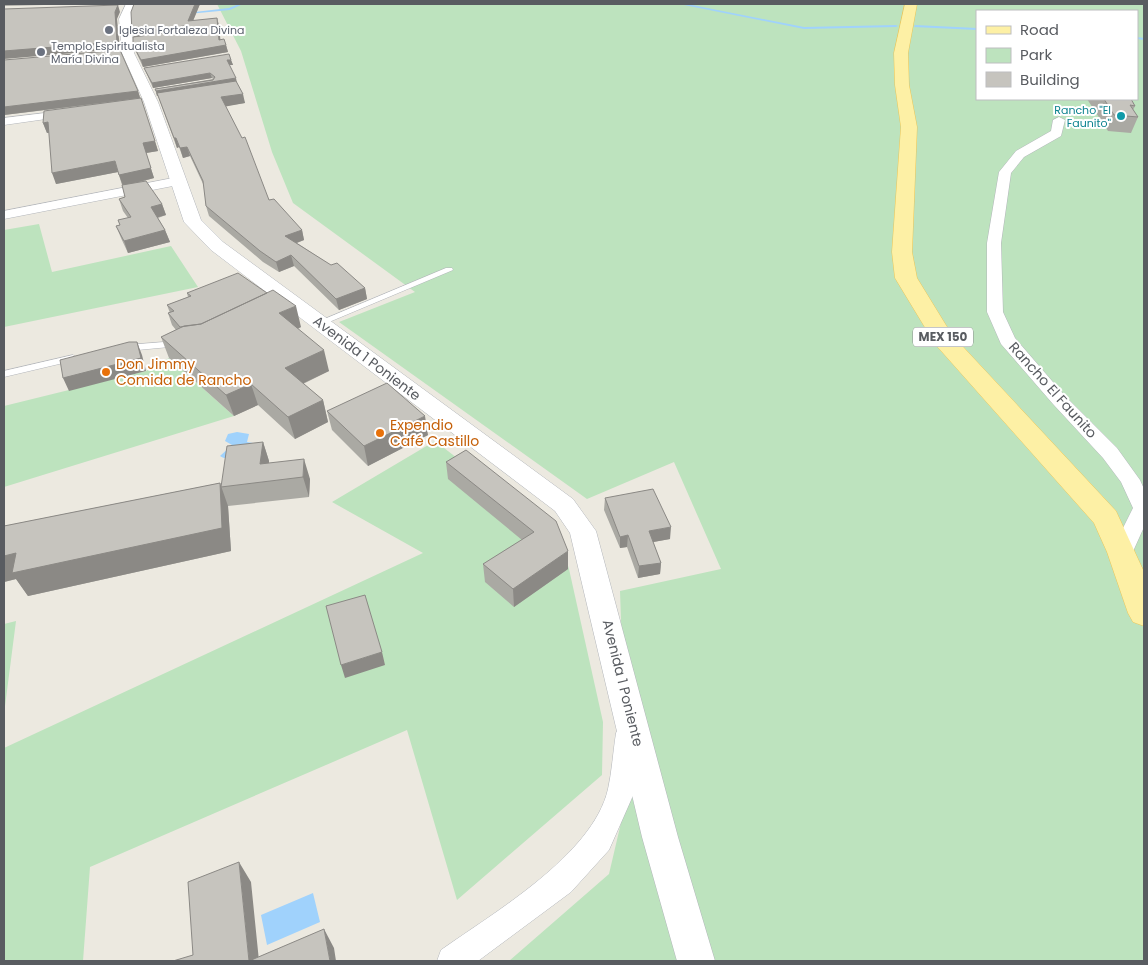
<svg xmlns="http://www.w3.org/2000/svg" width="1148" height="965" font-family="Poppins,sans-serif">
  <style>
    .green { fill: #bde3be; fill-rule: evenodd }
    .water { fill: #a0d2fc }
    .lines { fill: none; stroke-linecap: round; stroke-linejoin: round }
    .stream { fill: #a0d2fc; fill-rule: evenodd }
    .service-casing { stroke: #b3b6bb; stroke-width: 1 }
    .minor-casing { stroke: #b3b6bb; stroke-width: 1 }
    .tertiary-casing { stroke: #b3b6bb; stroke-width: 1 }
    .primary-casing { stroke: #edc658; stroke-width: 1 }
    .service { fill: #fff; fill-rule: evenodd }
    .minor { fill: #fff; fill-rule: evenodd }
    .tertiary { fill: #fff; fill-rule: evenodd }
    .primary { fill: #fdf0a5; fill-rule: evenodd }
    .wall { fill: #aaa9a3 }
    .shaded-wall { fill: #8b8985 }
    .building { fill: #c6c4be; stroke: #8b8985 }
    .worship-dot { fill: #6b7280; stroke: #fff; stroke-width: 2 }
    .culture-dot { fill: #0f9aa8; stroke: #fff; stroke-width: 2 }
    .food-dot { fill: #e8710a; stroke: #fff; stroke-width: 2 }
    .labels { text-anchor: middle; stroke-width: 4; stroke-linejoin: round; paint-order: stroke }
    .far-worship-label { font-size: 11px; fill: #5b616d; stroke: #fff; text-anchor: start }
    .far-culture-label { font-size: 11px; fill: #0d838f; stroke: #fff; text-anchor: end }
    .shield { fill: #fff; stroke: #8b8d90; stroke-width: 1 }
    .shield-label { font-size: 12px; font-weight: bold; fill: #595c61 }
    .street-label { font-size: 14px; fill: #595c61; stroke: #fff }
    .food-label { font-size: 14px; fill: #c56008; stroke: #fff; text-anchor: start }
  </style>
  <rect width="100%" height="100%" fill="#ece9e0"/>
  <path class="green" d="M217 4H1144V961H509L609 874 627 797 620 591 721 569 674 462 587 499 339 322 415 292 293 203 272 152 241 51ZM977 11H1137V99H977Z
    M39 224 52 272 171 246 198 287 4 327V230Z
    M169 358 234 416 4 487V406L146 371Z
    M435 441 559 537 569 569 603 722 602 775 457 900 407 730 90 867 83 961H4V748L423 553 332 502Z
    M16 621 4 714V624Z"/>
  <path class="water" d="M237 432 249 434 247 442 253 443C243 451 233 464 220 456L232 445 225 441 228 434Z
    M313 893 320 922 267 945 261 915Z"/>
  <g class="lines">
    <path class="stream" d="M239 4H243L230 10 188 14 186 13 229 8Z
      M683 4H687L804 27 896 25 898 26 896 27 804 29 684 5Z
      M915 25 977 28V30L914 27Z
      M1137 37 1144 38V40L1137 39Z"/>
    <g class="service-casing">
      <path id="service" d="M446 268H452L453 270 322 325H319L315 323Z
        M177 341 180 342V346L127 351 123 348 127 345Z
        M73 355 77 358 76 360 4 377V371Z"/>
    </g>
    <g class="minor-casing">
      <path id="minor" d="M70 110 76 113 74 115 4 125V118Z
        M1059 117 1065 120 1061 136 1024 157 1011 173 1001 243 1003 312 1015 338 1065 396 1117 448 1140 480 1144 489V527L1130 558 1122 560 1114 558 1111 552 1133 508 1121 482 1103 458 1053 404 1001 344 987 312V243L999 172 1016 151 1051 131 1053 120Z
        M178 177 183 178 185 181 183 184 4 219V211Z
        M629 721 638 725 642 733 635 791 609 850 571 892 478 961H437L441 950C493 913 593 855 608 789 612 771 613 752 616 733L620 725Z"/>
    </g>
    <g class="tertiary-casing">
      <path id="tertiary" d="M126 4H137L131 19 134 53 158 102 201 220 223 242 573 499 596 531 678 837 715 961H677L642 837 570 533 555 511 211 250 184 222 144 102 122 53 119 19Z"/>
    </g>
    <g class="primary-casing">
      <path id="primary" d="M905 4H917L908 53 909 85 917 127 912 252 917 278 952 335 1116 511 1144 572V626L1133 622 1128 613 1107 552 1094 523 935 344 895 278 892 252 901 127 895 85 894 53Z"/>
    </g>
    <use href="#service" class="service"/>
    <use href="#minor" class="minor"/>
    <use href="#tertiary" class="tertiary"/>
    <use href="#primary" class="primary"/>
  </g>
  <path class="wall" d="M4 4H83L4 6V7Z
    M200 4 193 21 217 18 220 39 226 45 228 52 143 67 136 52 133 45Z
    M4 60 138 91 158 151 146 153 154 178 137 183 162 204 166 215 158 218 165 230 170 242 128 253 121 238 116 226 120 225 118 220 128 218 123 211 119 199 125 197 122 185 118 172 56 184 49 133H47L43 123 96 104 4 115Z
    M231 60 233 65H229L245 103 225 106 269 200 302 230 304 240 297 243 365 288 367 299 339 310 294 266 279 272 263 262 209 216 206 206 204 186 190 156 183 158 179 147 177 148 158 96H157L155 89 213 79 212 78 153 88 144 68Z
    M1087 99H1131L1135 106 1133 110 1138 117 1131 133 1108 131Z
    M187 293 301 327 298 329 329 371 303 384 323 400 328 422 295 439 258 405 234 416 169 358 161 337 176 330 172 325 168 313H170L167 305 188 297Z
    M327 411 428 435 368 466 332 430Z
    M263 442 269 461V463L310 479 309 497 228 506 231 551 28 596 16 579 4 582V526L220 483 221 487Z
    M466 450 568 569 514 607 485 582 483 564 522 540 448 479 446 462Z
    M605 498 670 539 653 542 661 563 660 574 638 578 627 547 620 548 604 510Z"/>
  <path class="shaded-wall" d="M195 4H200L190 28 188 21Z
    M118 5 120 12 117 19 120 49 4 59V51Z
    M217 18 219 25 221 46 226 45 228 52 143 67 141 60 219 40Z
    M184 26 186 33 135 39 132 32Z
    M227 60H231L233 65H228Z
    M210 73 212 78 153 88 152 83Z
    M236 78 237 83 157 96 156 91Z
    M138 91 140 98 4 115V107Z
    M243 94 245 103 223 107 221 97Z
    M48 122 52 132 47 133 43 123Z
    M174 138H176L179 147 177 148Z
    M155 141 158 151 146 153 154 178 123 186 119 175 143 143Z
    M187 147 190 156 183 158 180 148Z
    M115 161 118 172 56 184 52 173Z
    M162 204 166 215 155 218 151 207Z
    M165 230 170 242 128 253 124 241Z
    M302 230 304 240 288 246 285 236Z
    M291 255 294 266 279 272 276 262Z
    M365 288 367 299 339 310 336 299Z
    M296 306 301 327 284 334 279 313Z
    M137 342 142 355 146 371 69 391 63 378Z
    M324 350 329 371 291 389 285 368Z
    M251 384 258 405 234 416 226 395Z
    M323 400 328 422 295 439 288 417Z
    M425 416 428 435 368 466 364 446Z
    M263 442 269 461 267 481 260 464Z
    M304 459 310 479 309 497 303 477Z
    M220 483 228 506 231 551 28 596 16 579 4 582V556Z
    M671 527 670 539 648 543 649 531Z
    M628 535 627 547 620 548V537Z
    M568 551V569L514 607 513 589Z
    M661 563 660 574 638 578 639 566Z
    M382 652 385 665 345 678 341 665Z
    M239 862 251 882 259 961H249Z
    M324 929 334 948 336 961H330Z"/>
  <path class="building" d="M134 4H195L188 21 217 18 219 40 224 39 226 45 141 60 133 45V37L188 30 184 26 132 32 131 12Z
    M118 5 115 12 117 42 4 51V9Z
    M120 50 138 91 4 107V60Z
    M229 54 231 60H227L236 78 156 91 155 89 213 80 215 77 210 73 152 83 144 68Z
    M236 81 243 94 221 97 242 138 245 137 269 200 274 199 302 230 285 236 331 265 337 263 365 288 336 299 291 255 276 262 260 251 206 206 203 181 187 147 180 148 176 138H174L157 93Z
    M141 98 155 141 143 143 151 168 119 175 115 161 52 173 48 122 43 123 44 111Z
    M1104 99H1131L1135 106 1130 105 1138 117 1114 115Z
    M146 181 162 204 151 207 165 230 124 241 116 226 120 225 118 220 131 217 119 199 125 197 122 185Z
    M238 273 267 293 201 324 180 327 168 313 174 311 167 305 191 296 187 293Z
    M273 290 296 306 279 313 324 350 285 368 323 400 288 417 251 384 226 395 161 337 184 326 201 324Z
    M129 342H137L141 358 63 378 60 360Z
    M387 383 425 416 364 446 327 411Z
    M263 442 260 464 304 459 303 477 221 487 227 446Z
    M466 450 556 521 568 551 513 589 483 564 534 532 446 462Z
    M220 483 222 528 12 573 16 553 4 556V526Z
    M653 489 671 527 649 531 661 563 639 566 628 535 620 537 605 498Z
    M365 595 382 652 341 665 326 606Z
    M239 862 249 961 324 929 330 961H173L193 955 188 882Z"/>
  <g class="worship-dot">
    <circle cx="109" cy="30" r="5"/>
    <circle cx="41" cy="52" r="5"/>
  </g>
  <circle class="culture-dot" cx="1121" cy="116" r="5"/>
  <g class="food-dot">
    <circle cx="106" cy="372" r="5"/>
    <circle cx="380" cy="433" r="5"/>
  </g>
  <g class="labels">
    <g class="far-worship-label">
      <text x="119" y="34">Iglesia Fortaleza Divina</text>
      <text x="51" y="50">Templo Espiritualista<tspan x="51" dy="13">María Divina</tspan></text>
    </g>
    <g class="far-culture-label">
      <text x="1111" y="114">Rancho ''El<tspan x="1111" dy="13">Faunito''</tspan></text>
    </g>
    <rect class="shield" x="913" y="327.5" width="60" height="19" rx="4"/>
    <g class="shield-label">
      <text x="943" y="341">MEX 150</text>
    </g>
    <g class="street-label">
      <text transform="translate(367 358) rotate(37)" y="5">Avenida 1 Poniente</text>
      <text transform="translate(1053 390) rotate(48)" y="5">Rancho El Faunito</text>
      <text transform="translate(623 683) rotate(76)" y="5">Avenida 1 Poniente</text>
    </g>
    <g class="food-label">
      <text x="116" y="369">Don Jimmy<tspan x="116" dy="16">Comida de Rancho</tspan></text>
      <text x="390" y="430">Expendio<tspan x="390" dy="16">Café Castillo</tspan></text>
    </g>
  </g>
  <rect width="1148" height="965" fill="none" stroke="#595c61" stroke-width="10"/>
  <rect x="976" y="10" width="162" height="90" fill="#ffffff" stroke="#bdbec0"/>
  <rect x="986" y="26" width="25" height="8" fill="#fdf0a5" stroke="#bdbec0"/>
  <text x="1020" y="35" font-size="15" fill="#595c61">Road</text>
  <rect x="986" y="48" width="25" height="15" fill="#bde3be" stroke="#bdbec0"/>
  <text x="1020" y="60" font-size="15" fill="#595c61">Park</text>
  <rect x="986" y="72" width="25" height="15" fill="#c6c4be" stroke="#bdbec0"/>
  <text x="1020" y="85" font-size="15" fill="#595c61">Building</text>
</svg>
